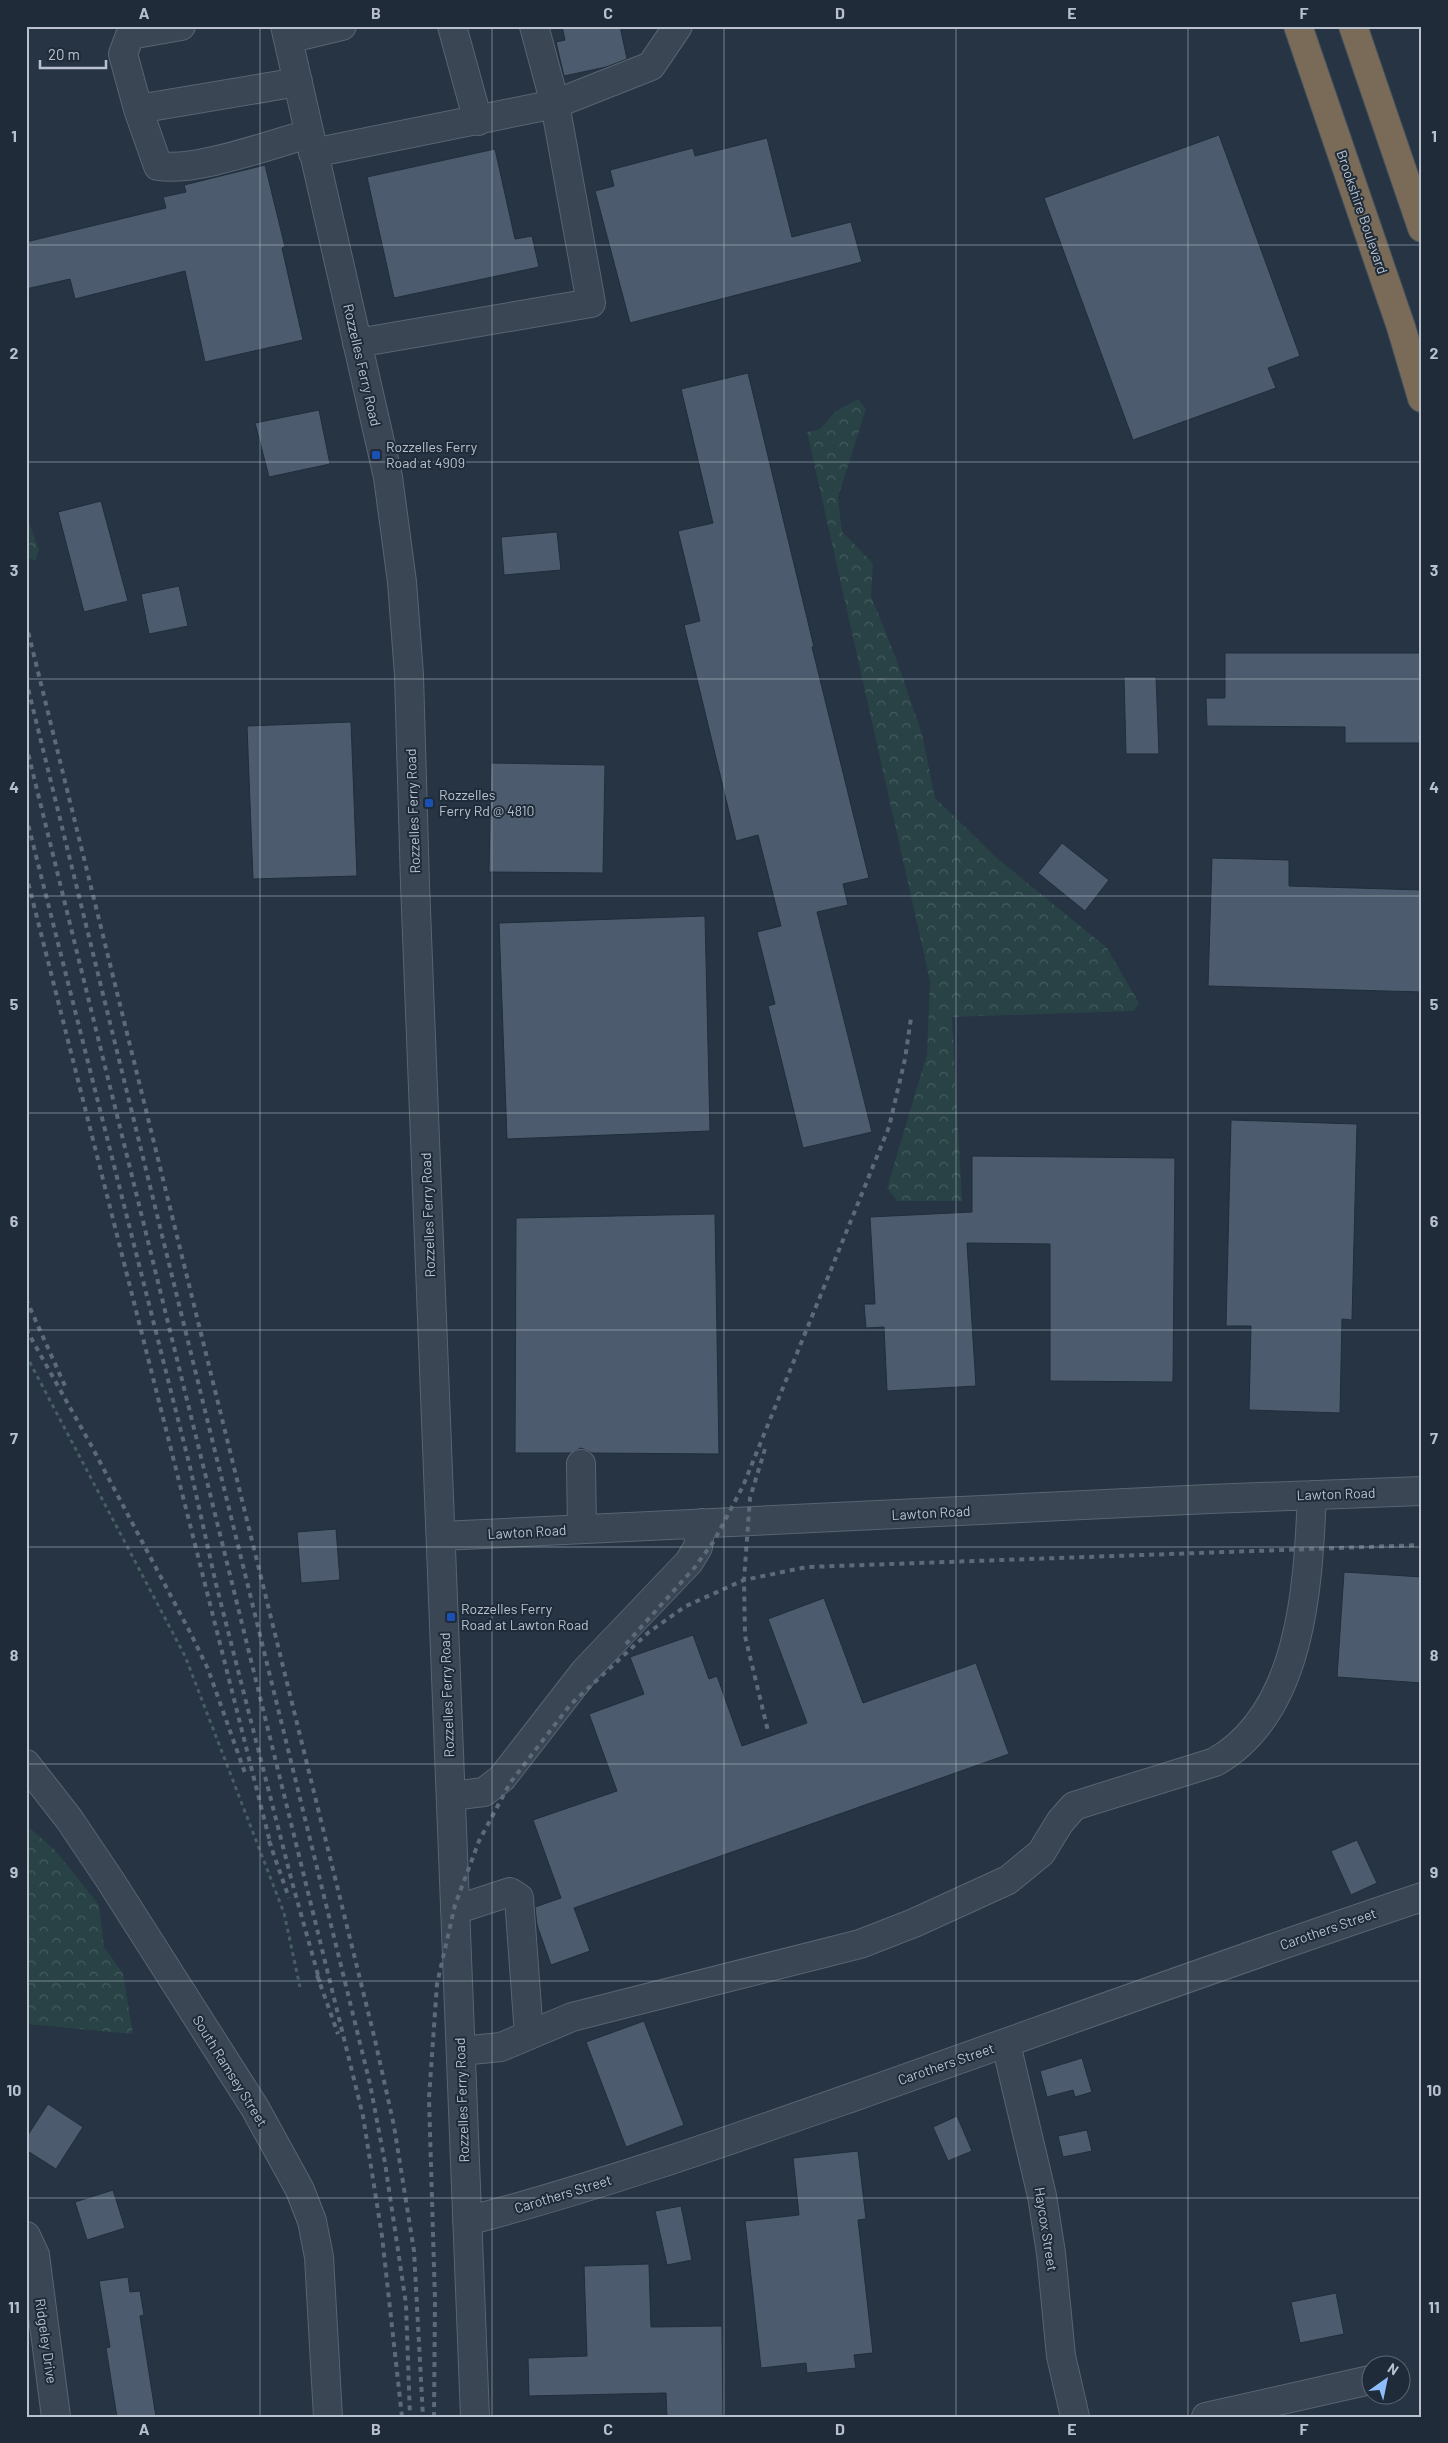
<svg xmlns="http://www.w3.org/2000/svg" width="1448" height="2443" font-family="Barlow,sans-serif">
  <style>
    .forest { fill: url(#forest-crowns) }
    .building { fill: #4c5b6d; stroke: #212d3b }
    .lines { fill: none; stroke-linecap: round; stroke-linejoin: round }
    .minor-casing { stroke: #596471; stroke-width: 30 }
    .highway-casing { stroke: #45515e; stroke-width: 30 }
    .path { stroke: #465f61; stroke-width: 3; stroke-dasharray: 4 4; stroke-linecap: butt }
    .minor { stroke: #3a4653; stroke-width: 28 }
    .highway { stroke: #796b57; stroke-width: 28 }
    .rail { stroke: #5c6a7a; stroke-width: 4; stroke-dasharray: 5 5; stroke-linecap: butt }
    .grid { fill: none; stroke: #b8c1cd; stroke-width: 1; stroke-opacity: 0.55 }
    .transit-dot { fill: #1a4fb4; stroke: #1f2b39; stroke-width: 2 }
    .labels { text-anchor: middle; stroke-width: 4; stroke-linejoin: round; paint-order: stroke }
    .street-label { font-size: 14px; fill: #b8c1cd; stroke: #1f2b39 }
    .poi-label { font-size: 14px; fill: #b8c1cd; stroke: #1f2b39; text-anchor: start }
    .neatline { fill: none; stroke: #b8c1cd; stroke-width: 2 }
    .grid-label { font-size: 16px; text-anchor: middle; font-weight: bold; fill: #b8c1cd }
  </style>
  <defs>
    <pattern id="forest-crowns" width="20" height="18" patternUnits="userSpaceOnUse" patternTransform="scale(1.25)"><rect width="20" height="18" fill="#284245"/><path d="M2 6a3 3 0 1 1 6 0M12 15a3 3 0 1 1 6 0" fill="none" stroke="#455c5f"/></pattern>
  </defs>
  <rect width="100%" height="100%" fill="#263444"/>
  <path class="forest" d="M858 399 866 409 838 497 842 532 873 563 871 596 896 658 922 734 935 798 998 859 1107 948 1139 1003 1134 1011 952 1017 962 1201H897L887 1188 927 1054 930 981 807 432 820 429 836 411Z
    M26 514 39 550 35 561 26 557Z
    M26 1825 55 1850 99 1905 104 1947 123 1973 133 2034 26 2024Z"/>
  <path class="building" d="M562 26H620L627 59 606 67 564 76 556 42 565 40Z
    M1219 135 1300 356 1268 368 1276 388 1133 440 1044 198Z
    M767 138 792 237 851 222 862 262 630 323 595 191 614 186 610 170 693 148 695 156Z
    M495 149 515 239 532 236 539 267 394 298 367 177Z
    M265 165 285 247 282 248 303 340 205 362 185 271 75 299 70 279 26 289V242L166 208 163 197 186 192 184 185Z
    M748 373 814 647H812L869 878 843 884 848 905 817 912 872 1132 803 1148 768 1006 775 1004 757 932 781 926 758 835 736 841 684 625 700 621 678 531 713 523 681 389Z
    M319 410 330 464 269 477 255 423Z
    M101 501 128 601 84 612 58 512Z
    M557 532 561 570 504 575 501 537Z
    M179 586 188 626 149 634 141 594Z
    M1225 653H1420V743H1345V727L1207 726 1206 698H1225Z
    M1124 677H1156L1159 754H1126Z
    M351 722 357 876 253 879 247 726Z
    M491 763 605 765 603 873 489 872Z
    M1062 843 1109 880 1085 911 1038 873Z
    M1212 858 1289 860V886L1422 890V992L1208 986Z
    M705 916 710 1131 507 1139 499 923Z
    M1231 1120 1357 1124 1352 1320 1342 1319 1340 1413 1249 1410 1251 1326H1226Z
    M972 1156 1175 1158 1173 1382 1050 1381V1244L967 1243 976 1386 887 1391 884 1327 866 1328 864 1304H875L870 1217 972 1212Z
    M715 1214 719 1454 592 1453 581 1448 571 1453H515L516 1218Z
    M336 1529 340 1580 301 1583 297 1532Z
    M1344 1572 1422 1577V1683L1337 1677Z
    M824 1598 863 1703 976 1663 1009 1754 574 1908 590 1951 551 1965 537 1925 535 1907 561 1898 533 1820 617 1791 589 1714 644 1694 630 1657 693 1635 709 1679 717 1676 742 1746 807 1723 768 1619Z
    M1357 1840 1377 1883 1351 1895 1331 1851Z
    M644 2021 684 2125 626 2147 586 2042Z
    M1082 2058 1092 2092 1075 2097 1073 2090 1047 2097 1040 2071Z
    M48 2104 83 2127 56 2169 26 2150V2138Z
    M957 2116 972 2151 948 2161 933 2127Z
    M1087 2130 1092 2151 1063 2157 1058 2136Z
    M858 2151 866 2219 858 2220 873 2353 854 2355 856 2368 807 2373 806 2363 761 2368 745 2221 799 2215 793 2158Z
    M113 2190 125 2228 87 2240 75 2202Z
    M681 2206 692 2260 667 2265 655 2211Z
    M649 2264 651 2327 722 2326 723 2417H667L666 2393 529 2396 528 2358 587 2356 584 2266Z
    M128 2277 130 2292 140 2291 144 2315 140 2316 156 2417H117L106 2348 110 2347 99 2281Z
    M1336 2293 1344 2334 1300 2343 1291 2302Z"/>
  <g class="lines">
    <g class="minor-casing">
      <path id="minor" d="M181 26 130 35 123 54 138 109 158 166C197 172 268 145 309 134
        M285 26 388 477 402 582 409 675 415 884 475 2417
        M452 26 478 121
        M288 39 342 26
        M138 109 298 82
        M313 153 555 104 651 66 678 26
        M357 343 591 303 555 104 534 26
        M581 1464 582 1529
        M441 1536 1209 1499 1422 1491
        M26 1764 69 1819 110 1880 255 2108 300 2190 312 2221 319 2257 328 2417
        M451 1796 484 1792 502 1778 585 1671 689 1562 698 1547 701 1523
        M455 1910 510 1892 519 1898 529 2035
        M1006 2044 1042 2196 1051 2253 1061 2356 1075 2417
        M461 2051 501 2047 572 2017 860 1944 914 1923 1008 1880 1041 1853 1060 1822 1074 1806 1215 1762C1303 1712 1308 1584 1312 1495
        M467 2221C598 2187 725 2142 853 2097 1043 2030 1231 1961 1422 1897
        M26 2236 35 2255 56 2417
        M1206 2417 1370 2380"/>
    </g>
    <g class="highway-casing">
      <path id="highway" d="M1298 26 1401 327 1422 398
        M1353 26 1422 228"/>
    </g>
    <path class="path" d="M26 1355 185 1656 284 1913 300 1987"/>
    <use href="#minor" class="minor"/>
    <use href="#highway" class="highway"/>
    <path class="rail" d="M26 623 375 2040 394 2126 414 2251 423 2417
      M26 680 370 2084 385 2163 406 2304 410 2417
      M26 745 363 2116 382 2236 402 2417
      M26 816 190 1467 216 1584 292 1882 320 1982
      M26 874 271 1846
      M26 1299 65 1386
      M26 1329 91 1445 191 1634 208 1669 245 1773
      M765 1449 750 1498 744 1580 745 1636 768 1731
      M626 1644 695 1567 714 1541 743 1486 889 1127 905 1059 911 1018
      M269 1841 289 1898
      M317 1975 338 2034
      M434 2417 435 2300 429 2098 437 1984 455 1905 479 1841 510 1783 570 1705 649 1632 686 1606 744 1580 807 1567 1422 1545"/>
  </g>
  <path class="grid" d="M260 26V2417M492 26V2417M724 26V2417M956 26V2417M1188 26V2417M26 245H1422M26 462H1422M26 679H1422M26 896H1422M26 1113H1422M26 1330H1422M26 1547H1422M26 1764H1422M26 1981H1422M26 2198H1422"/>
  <g class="transit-dot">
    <rect x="371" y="450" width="10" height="10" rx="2.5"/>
    <rect x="424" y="798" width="10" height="10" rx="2.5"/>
    <rect x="446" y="1612" width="10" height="10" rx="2.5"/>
  </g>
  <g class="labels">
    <g class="street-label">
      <text transform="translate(1362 212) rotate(71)" y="5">Brookshire Boulevard</text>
      <text transform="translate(362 365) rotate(77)" y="5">Rozzelles Ferry Road</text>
      <text transform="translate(413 811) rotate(-92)" y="5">Rozzelles Ferry Road</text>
      <text transform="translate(428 1215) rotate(-92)" y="5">Rozzelles Ferry Road</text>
      <text transform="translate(1336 1494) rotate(-2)" y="5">Lawton Road</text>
      <text transform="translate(931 1513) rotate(-3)" y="5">Lawton Road</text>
      <text transform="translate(527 1532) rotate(-3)" y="5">Lawton Road</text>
      <text transform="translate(447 1695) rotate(-92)" y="5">Rozzelles Ferry Road</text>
      <text transform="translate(1328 1929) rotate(-19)" y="5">Carothers Street</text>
      <text transform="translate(946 2064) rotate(-19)" y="5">Carothers Street</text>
      <text transform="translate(230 2071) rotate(58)" y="5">South Ramsey Street</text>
      <text transform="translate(462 2100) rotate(-92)" y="5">Rozzelles Ferry Road</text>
      <text transform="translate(563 2194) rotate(-17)" y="5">Carothers Street</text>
      <text transform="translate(1046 2229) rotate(81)" y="5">Haycox Street</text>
      <text transform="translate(46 2341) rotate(82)" y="5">Ridgeley Drive</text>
    </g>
    <g class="poi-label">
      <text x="386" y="452">Rozzelles Ferry<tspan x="386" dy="16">Road at 4909</tspan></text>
      <text x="439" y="800">Rozzelles<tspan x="439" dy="16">Ferry Rd @ 4810</tspan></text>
      <text x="461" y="1614">Rozzelles Ferry<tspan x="461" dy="16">Road at Lawton Road</tspan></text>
    </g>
  </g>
  <rect width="1448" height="2443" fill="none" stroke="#1f2b39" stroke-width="55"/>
  <g transform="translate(1386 2380) rotate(33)"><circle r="24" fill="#1f2b39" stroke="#5c6774"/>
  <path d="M0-4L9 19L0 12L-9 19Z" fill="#8dbdfc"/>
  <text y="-8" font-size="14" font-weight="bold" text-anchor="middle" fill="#b8c1cd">N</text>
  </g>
  <path d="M40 60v8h66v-8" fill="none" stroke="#b8c1cd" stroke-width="2.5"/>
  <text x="48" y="60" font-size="15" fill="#b8c1cd" stroke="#1f2b39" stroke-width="4" paint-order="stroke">20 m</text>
  <rect x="28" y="28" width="1392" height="2388" class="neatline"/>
  <g class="grid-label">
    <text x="144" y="19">A</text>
    <text x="376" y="19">B</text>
    <text x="608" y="19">C</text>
    <text x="840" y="19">D</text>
    <text x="1072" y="19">E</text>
    <text x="1304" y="19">F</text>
    <text x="14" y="142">1</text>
    <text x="1434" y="142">1</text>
    <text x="14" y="359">2</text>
    <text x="1434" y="359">2</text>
    <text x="14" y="576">3</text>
    <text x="1434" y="576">3</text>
    <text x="14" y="793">4</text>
    <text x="1434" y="793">4</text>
    <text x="14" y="1010">5</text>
    <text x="1434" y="1010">5</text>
    <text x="14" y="1227">6</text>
    <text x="1434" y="1227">6</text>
    <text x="14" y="1444">7</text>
    <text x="1434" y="1444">7</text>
    <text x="14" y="1661">8</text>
    <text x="1434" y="1661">8</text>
    <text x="14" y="1878">9</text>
    <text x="1434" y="1878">9</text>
    <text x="14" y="2096">10</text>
    <text x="1434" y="2096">10</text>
    <text x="14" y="2313">11</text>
    <text x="1434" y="2313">11</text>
    <text x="144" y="2435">A</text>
    <text x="376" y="2435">B</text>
    <text x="608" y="2435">C</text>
    <text x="840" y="2435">D</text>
    <text x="1072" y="2435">E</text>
    <text x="1304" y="2435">F</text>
  </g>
</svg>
